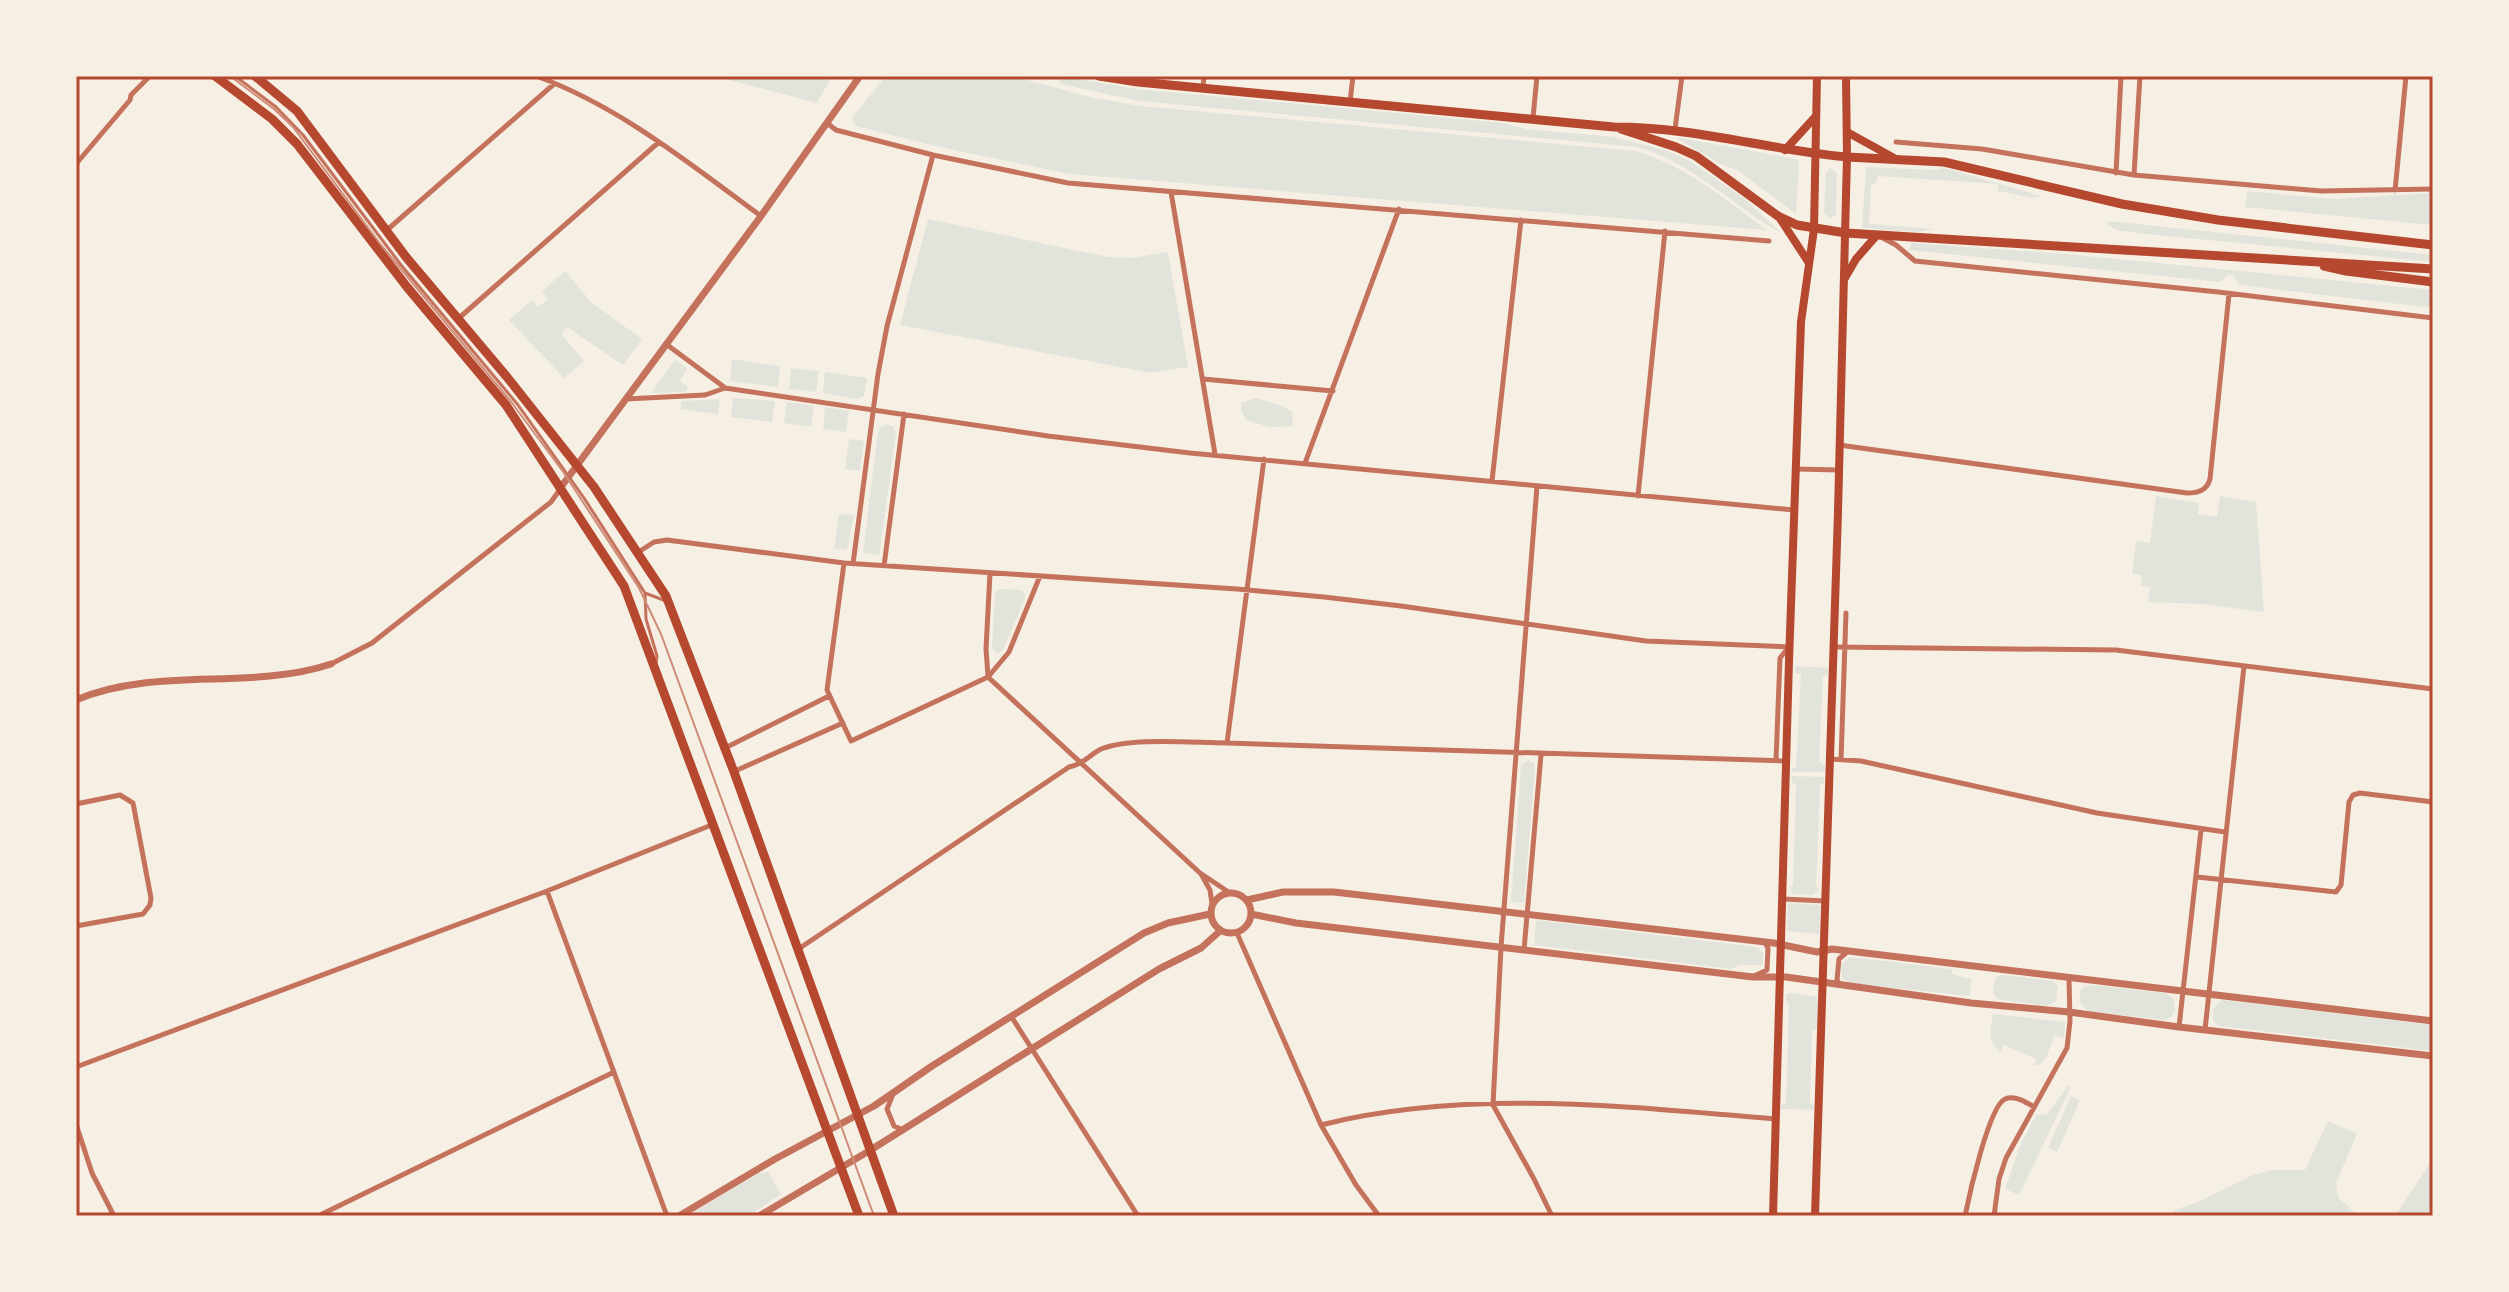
<svg xmlns="http://www.w3.org/2000/svg" width="2509" height="1292" font-family="Poppins,sans-serif">
  <style>
    .green { fill: #e2e4dc }
    .lines { fill: none; stroke-linecap: round; stroke-linejoin: round }
    .service { stroke: #c5725c; stroke-width: 3 }
    .minor { stroke: #c5725c; stroke-width: 5 }
    .tertiary { stroke: #c5725c; stroke-width: 7 }
    .secondary { stroke: #b5482f; stroke-width: 8 }
    .primary { stroke: #b5482f; stroke-width: 9 }
    .trunk { stroke: #b5482f; stroke-width: 9 }
    .tram { stroke: #cf8b77; stroke-width: 2 }
    .neatline { fill: none; stroke: #b5482f; stroke-width: 3 }
  </style>
  <rect width="100%" height="100%" fill="#f6efe4"/>
  <path class="green" d="M714 76H832L817 103Z
    M886 76H1012L1090 97 1140 106 1635 151C1686 165 1725 200 1767 230L1069 174 935 146 856 126 852 120 854 115Z
    M1061 76 1137 89 1504 123 1526 129 1614 137 1668 151 1692 162 1745 199 1781 233C1731 205 1693 162 1636 147L1140 101 1060 84Z
    M1675 137 1796 159 1799 163 1796 214 1737 170 1720 164Z
    M1866 167 1935 170 1945 168 2042 196 2032 198 1998 191V184L1877 176V182L1871 185 1869 224 1934 229 1919 232 1862 228Z
    M1830 168 1837 173 1836 214 1830 219 1824 212 1826 173Z
    M2247 191 2332 199 2433 193V225L2245 207Z
    M928 219 1107 257 1132 258 1168 252 1188 367 1151 373 900 325Z
    M2108 221 2433 255V262L2146 234 2116 230 2108 225Z
    M1912 243 2066 254 2433 290V308L2239 285 2233 275H2228L2220 282 1909 250Z
    M565 271 592 303 642 339 623 365 567 327 561 334 584 361 564 378 509 320 532 300 538 307 548 299 542 291Z
    M732 359 780 366 778 387 730 381Z
    M675 360 687 368 680 382 688 386 686 392 651 393Z
    M791 368 819 371 816 392 789 389Z
    M825 372 867 378 864 396 857 399 823 393Z
    M733 398 775 401 772 422 731 417Z
    M1256 398 1282 406 1292 412 1293 426 1269 427 1246 420 1241 410V403Z
    M720 399 718 414 680 409 682 401Z
    M787 402 814 406 811 427 784 423Z
    M825 407 849 411 846 432 823 429Z
    M887 424 893 426 896 433 880 550 879 555 863 553 878 431 882 426Z
    M849 439 864 441 860 471 845 469Z
    M2156 496 2199 503 2198 514 2217 517 2220 496 2256 502 2264 612 2201 604 2148 602 2150 587 2141 586 2142 575 2132 574 2136 541 2150 543Z
    M839 514 854 515 847 550 834 549Z
    M999 589 1022 590 1026 596 1003 650 997 654 992 647 995 593Z
    M1796 666 1828 668V675L1823 676 1819 762 1825 766V772H1792V768L1796 767 1801 674 1795 673Z
    M1528 760 1534 763 1535 768 1524 903 1511 902 1521 765Z
    M1792 776 1824 777V784L1820 785 1816 887 1820 888 1813 895 1793 894 1789 887 1793 886 1796 784 1792 783Z
    M1788 903 1821 905 1819 934 1787 931Z
    M1536 920 1756 947 1763 952V965H1740L1731 969 1534 945Z
    M1850 957 1952 969V974L1971 979 1970 996 1848 983 1842 978 1841 965Z
    M2003 975 2053 981 2058 987 2056 1001 2047 1006 1997 999C1991 992 1992 983 1998 976Z
    M2091 985 2166 993 2173 998 2175 1011 2170 1018 2163 1020 2088 1011 2080 1003V991L2085 986Z
    M1789 993 1815 996 1818 999 1817 1029 1812 1030 1810 1104 1814 1105V1110L1781 1109V1105L1786 1104 1789 1004 1786 1003V995Z
    M2222 1000 2433 1025V1051L2219 1026 2213 1021V1009Z
    M1993 1014 2065 1022 2064 1038 2054 1036 2046 1058 2039 1065H2034L2036 1059 2004 1045 2000 1052C1986 1040 1991 1030 1993 1014Z
    M2068 1086 2071 1087 2019 1195 2005 1189 2019 1148 2036 1115 2047 1114Z
    M2071 1096 2080 1100 2057 1152 2048 1148Z
    M2328 1121 2357 1134 2336 1183 2338 1197 2358 1216H2169L2177 1209 2198 1202 2253 1175 2272 1170H2305Z
    M2428 1166 2433 1169V1216H2395Z
    M768 1172 781 1194 749 1216H687L759 1173Z"/>
  <g class="lines">
    <path class="service" d="M235 76 276 107 303 135 401 265 518 405 584 498 645 593 666 601
      M645 593 646 619 657 656 656 663"/>
    <path class="minor" d="M536 76C619 106 690 164 761 216
      M1203 87 1204 76
      M1350 102 1353 76
      M1533 118 1537 76
      M827 123 836 130 933 155 1068 183 1769 241
      M1675 129 1682 76
      M1896 142 1982 149 2134 175 2321 191 2433 189
      M76 164 130 100 131 95 150 76
      M2116 173 2121 76
      M2134 175 2140 76
      M2395 191 2406 76
      M1171 192 1215 454
      M387 230 554 84
      M1881 237 1896 245 1915 261 2218 292 2433 318
      M459 318 659 142
      M666 344 724 387
      M1203 379 1333 391
      M626 399 705 395 725 388 1048 436 1190 453 1794 510
      M1839 445 2187 493C2199 493 2207 490 2210 479L2229 294
      M1305 463 1399 209
      M1797 469 1838 470
      M1492 481 1521 220
      M1537 486 1501 947 1493 1105 1534 1179 1552 1216
      M1638 496 1665 231
      M637 553 654 542 667 540 844 563 1237 589 1324 597 1401 606 1646 641 1789 647
      M844 563 827 690 851 741 988 677 1009 652 1040 576
      M853 564 878 374 887 326 933 155
      M884 566 904 414
      M1834 647 2116 650 2433 689
      M331 664 372 643 551 502 561 488
      M988 676 986 649 990 573
      M988 677 1200 873 1230 893
      M1227 743 1264 459
      M725 748 829 696
      M1831 759 1861 761 2097 813 2225 832
      M1776 760 1780 658 1788 648
      M1841 760 1846 613
      M735 771 843 723
      M76 804 120 795 133 803 151 898 150 905 143 914 76 926
      M1201 874 1210 890 1212 904
      M2197 877 2336 892 2341 885 2349 802 2353 795 2360 793 2433 802
      M547 891 667 1216
      M1783 899 1826 901
      M1237 933 1321 1125 1356 1185 1379 1216
      M797 950 1069 767C1084 764 1089 755 1101 749 1131 737 1194 743 1227 743L1786 761
      M1524 950 1541 755
      M1754 976 1767 970 1768 948 1765 943
      M1840 985 1837 980 1839 959 1847 952
      M1011 1016 1138 1216
      M2179 1027 2201 830
      M2205 1030 2244 666
      M76 1067 547 891 714 824
      M893 1094 887 1109 894 1126 903 1130
      M76 1124 92 1173 114 1216
      M1321 1125C1467 1088 1628 1107 1776 1119
      M318 1216 614 1072
      M1965 1216C1969 1196 1989 1106 2005 1099 2015 1095 2026 1102 2034 1107
      M1994 1216 1999 1179 2006 1158 2067 1048 2070 1021 2069 978"/>
    <path class="tertiary" d="M561 487 761 216 860 76
      M76 700C156 666 250 691 331 664
      M1211 913a20 20 0 1 1 40 0a20 20 0 1 1-40 0Z
      M1247 900 1283 892H1334L1774 943 1817 952 1832 949 2433 1021
      M1251 914 1296 923 1753 977H1786L1971 1003 2069 1012 2179 1027 2433 1056
      M679 1216 775 1159 874 1106 932 1066 1144 933 1168 923 1210 914
      M759 1216 869 1151 1159 969 1201 948 1220 931"/>
    <path class="secondary" d="M1847 132 1894 158
      M1785 150 1816 116
      M1779 217 1809 263
      M1845 278 1856 259 1877 235
      M1773 1216 1789 661 1801 322 1814 229 1817 76
      M1815 1216 1838 512 1847 157 1846 76"/>
    <path class="primary" d="M215 76 272 119 297 144 407 287 506 405 624 586 859 1216
      M255 76 297 111 406 257 507 377 594 487 666 596 734 772 894 1216
      M1099 76 1138 82 1614 127C1694 127 1769 150 1847 157
      M1621 129 1676 147 1696 156 1778 216 1797 225 1846 233"/>
    <path class="trunk" d="M1847 157 1944 162 2122 204 2218 220 2433 245
      M1846 233 2433 269
      M2324 266 2346 271 2433 282"/>
    <path class="tram" d="M230 76 274 109 293 127 381 245 512 403 564 473 639 588 661 634 874 1216"/>
  </g>
  <rect width="2509" height="1292" fill="none" stroke="#f6efe4" stroke-width="156"/>
  <rect x="78" y="78" width="2353" height="1136" class="neatline"/>
</svg>
